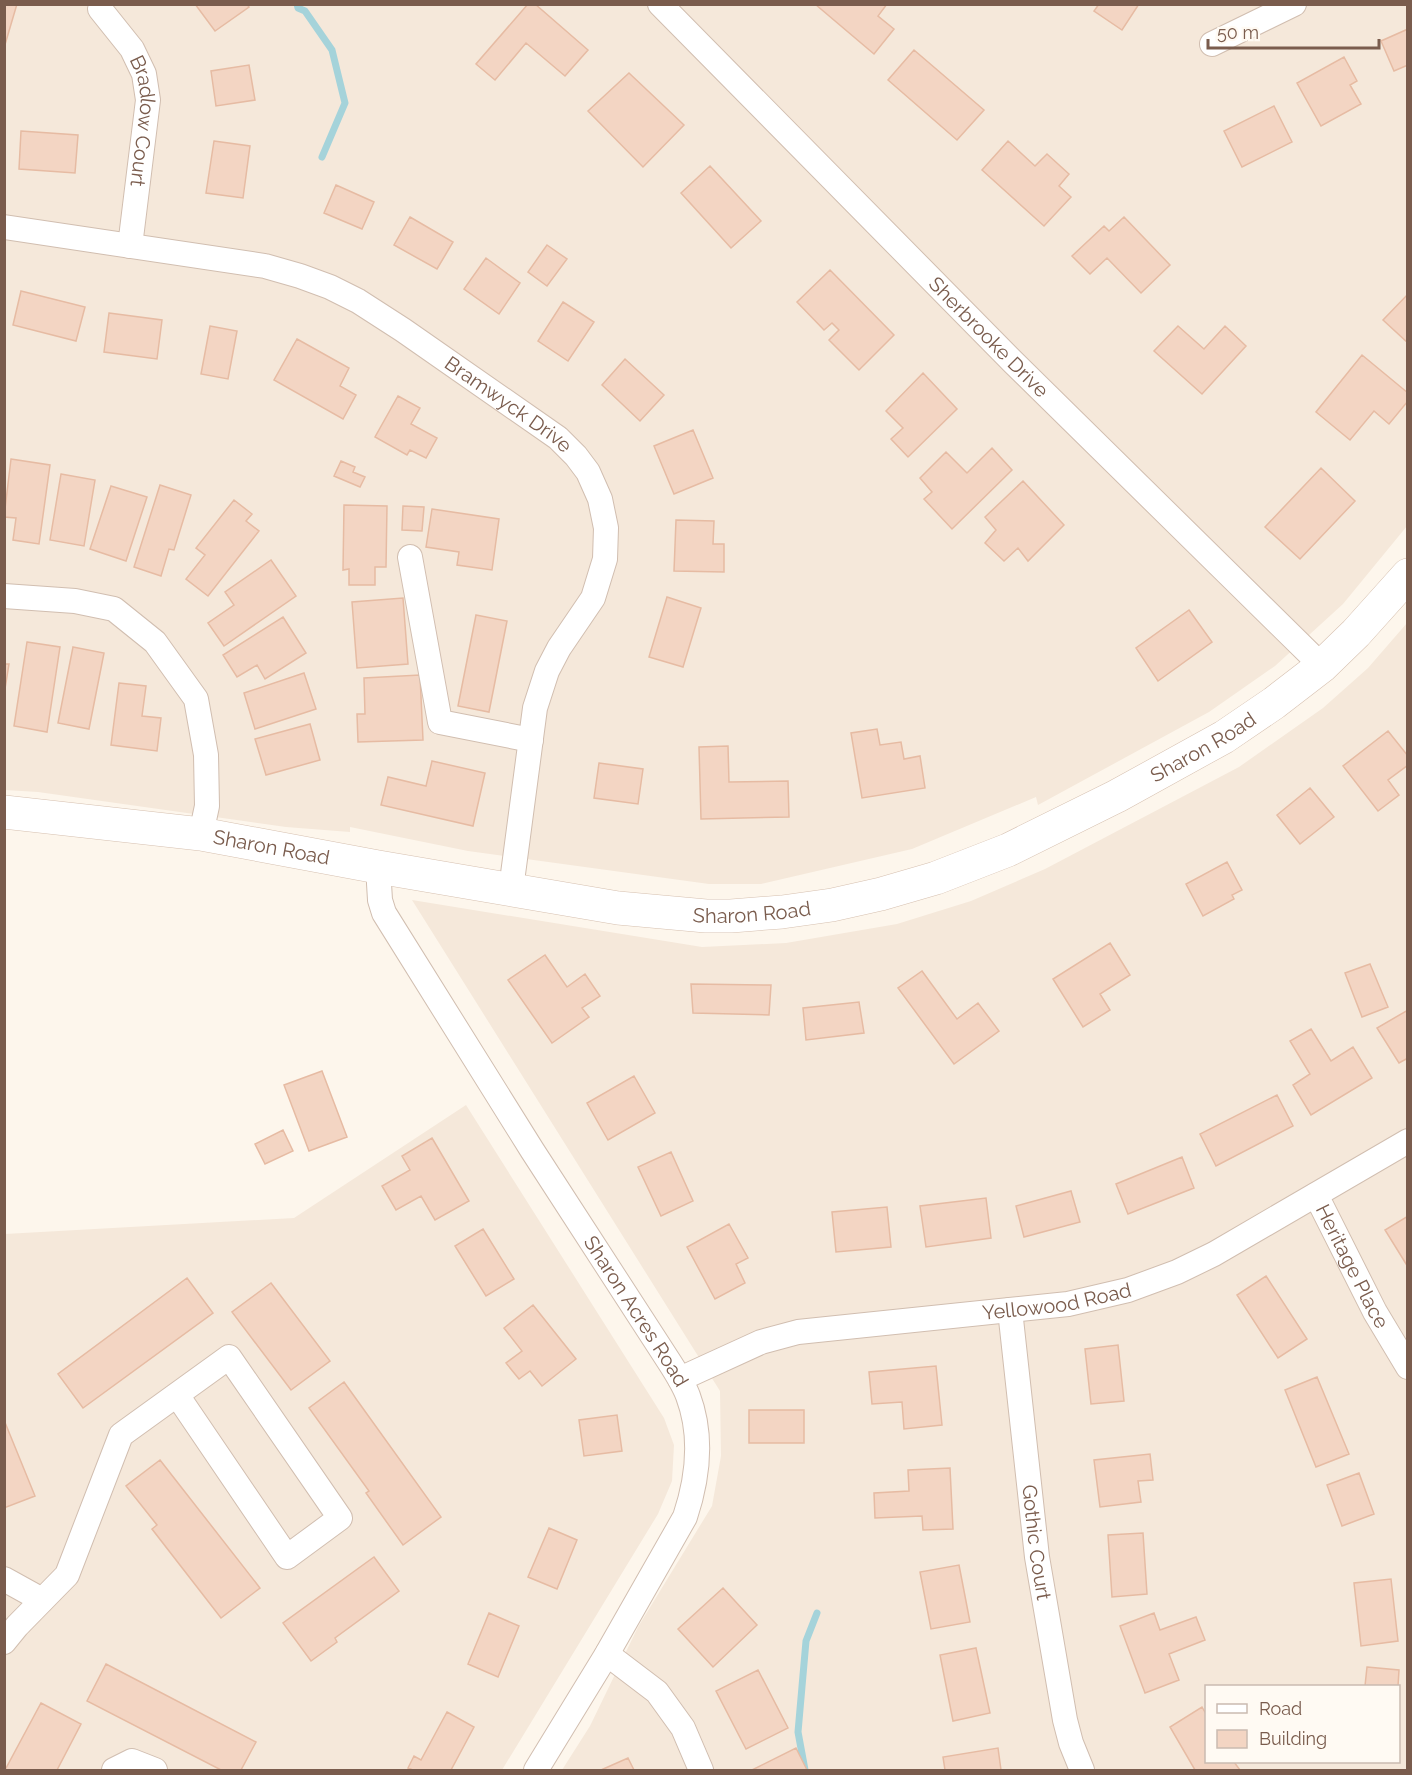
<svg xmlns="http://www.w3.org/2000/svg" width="1412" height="1775" font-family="Raleway,sans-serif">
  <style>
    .residential { fill: #f5e8da; fill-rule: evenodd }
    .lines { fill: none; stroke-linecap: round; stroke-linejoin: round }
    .stream { stroke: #a5d3da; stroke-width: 7 }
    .building { fill: #f3d5c3; stroke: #e6bba3; stroke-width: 1.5 }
    .minor-casing { stroke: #d1beb0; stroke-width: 26 }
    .secondary-casing { stroke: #d6c0b0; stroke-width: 34 }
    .minor { stroke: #fff; stroke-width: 24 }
    .secondary { stroke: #fff; stroke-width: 33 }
    .labels { text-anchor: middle; stroke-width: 6; stroke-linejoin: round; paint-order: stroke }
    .street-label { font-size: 20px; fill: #7a5c4d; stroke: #fffaf3 }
  </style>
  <rect width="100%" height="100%" fill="#fdf6ec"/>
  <path class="residential" d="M4 5H1407V526L1343 604 1275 666 1209 712 1038 805 1036 797 912 849 761 884H709L468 851 350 827V832L286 827 38 792 5 790Z
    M1407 623V1770H562L590 1726 638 1627 712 1506 721 1456 720 1391 412 900 702 947 786 943 897 924 971 901 1045 869 1239 767 1323 708 1368 668ZM1206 1686H1398V1762H1206Z
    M466 1105 664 1418 674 1445 672 1481 658 1514 502 1770H5V1234L294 1218Z"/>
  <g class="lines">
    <path class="stream" d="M297 4 298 8 305 11 332 50 345 103 322 157
      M805 1770 798 1732 806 1641 817 1613"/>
  </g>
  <path class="building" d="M4 4H17L4 48Z
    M195 4H247L249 7 215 31Z
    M528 4H535L588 50 565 76 526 43 495 80 476 64Z
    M815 4H887L878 16 894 29 874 54Z
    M1099 4H1139L1122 30 1094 11Z
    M1408 29V65L1394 71 1381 41Z
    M914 50 984 110 957 140 888 80Z
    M1344 57 1357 81 1350 85 1361 104 1321 126 1297 83Z
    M249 65 255 100 216 106 211 71Z
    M629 73 684 125 643 167 588 111Z
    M1274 106 1292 142 1242 167 1224 131Z
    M21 131 78 135 75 173 19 169Z
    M214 141 250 146 243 198 206 193Z
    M1008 141 1035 166 1047 154 1069 174 1059 186 1071 197 1044 226 982 170Z
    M710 166 761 221 731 248 681 193Z
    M336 185 374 202 362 229 324 213Z
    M410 217 453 242 437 269 394 245Z
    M1124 217 1170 265 1141 293 1107 258 1090 274 1072 256 1104 226 1109 231Z
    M547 245 567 259 547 286 528 272Z
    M486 258 520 283 499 314 464 289Z
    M830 270 894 335 859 370 829 340 839 330 832 323 824 330 797 302Z
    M21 291 85 307 76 341 13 325Z
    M1408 294V343L1383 320Z
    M563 302 594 322 568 361 538 341Z
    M109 313 162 320 157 359 104 352Z
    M210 326 237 331 228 379 201 374Z
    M1178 326 1204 349 1225 326 1246 346 1202 394 1154 351Z
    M297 339 349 368 340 386 356 395 343 419 274 380Z
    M1362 355 1408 393V401L1389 424 1374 411 1350 440 1316 412Z
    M625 359 664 395 640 421 602 385Z
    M923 373 957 409 908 457 891 439 903 428 886 411Z
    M398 396 420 408 411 424 437 438 426 458 410 450 407 455 375 437Z
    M693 430 713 478 674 494 654 446Z
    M992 448 1012 470 952 529 924 499 932 492 920 478 946 452 967 473Z
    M11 459 50 465 39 544 13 540 16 518 4 517Z
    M341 461 355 467 353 472 365 477 360 487 334 476Z
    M1321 468 1355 501 1300 559 1265 527Z
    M61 474 95 480 84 546 50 540Z
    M1023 481 1064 525 1028 561 1018 548 1004 561 985 543 996 530 985 517Z
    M160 485 191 495 174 550 169 549 161 576 134 567Z
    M111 486 147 497 126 561 90 549Z
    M234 500 252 514 246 521 259 531 208 596 186 579 205 555 196 548Z
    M344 505 387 506 386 567H375V585H349V569L343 570Z
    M403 506 424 507 422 531 402 530Z
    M432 509 499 519 492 570 457 565 459 552 426 547Z
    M676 520 714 521 713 544H724V572L674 571Z
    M271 560 296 596 224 646 208 623 234 605 225 592Z
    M667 597 701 608 683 667 649 657Z
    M403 598 408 664 357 668 352 602Z
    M1189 610 1212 642 1158 681 1136 648Z
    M476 615 507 621 489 712 458 706Z
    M283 617 306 653 265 679 257 665 237 677 223 655Z
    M27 642 60 647 47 732 14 726Z
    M73 647 104 653 89 729 58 723Z
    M4 664H9L4 695Z
    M304 673 316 709 255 729 244 693Z
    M420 675 423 740 358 742 357 714H365L364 678Z
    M119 683 146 686 142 716 161 718 157 751 111 745Z
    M310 724 320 760 266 775 255 739Z
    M877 729 880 745 901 742 904 759 920 756 925 788 862 798 851 733Z
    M1388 731 1408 756V765L1388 780 1399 795 1378 811 1343 766Z
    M728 746 729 782 788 781 789 817 701 819 699 747Z
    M432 761 485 773 473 826 381 805 388 777 426 786Z
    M599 763 643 769 638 804 594 798Z
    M1310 788 1334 817 1300 844 1277 815Z
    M1227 862 1242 890 1232 895 1234 899 1203 916 1186 884Z
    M1110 943 1130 975 1100 994 1110 1010 1083 1027 1053 979Z
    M545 955 567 987 585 974 600 996 582 1008 589 1017 552 1043 508 980Z
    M1370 964 1388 1007 1362 1017 1345 973Z
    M922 971 957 1019 978 1003 999 1031 954 1064 898 988Z
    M691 984 771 985 769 1015 693 1013Z
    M859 1002 864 1033 806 1040 803 1008Z
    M1408 1010V1058L1399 1063 1377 1028Z
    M1311 1029 1331 1061 1353 1047 1372 1078 1311 1115 1293 1085 1310 1074 1290 1041Z
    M322 1071 347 1137 309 1151 284 1085Z
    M634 1076 655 1113 608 1140 587 1103Z
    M1277 1095 1293 1126 1216 1166 1200 1134Z
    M283 1130 293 1151 265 1164 255 1144Z
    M432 1138 469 1201 435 1220 421 1196 396 1210 382 1186 410 1170 402 1156Z
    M671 1152 693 1201 661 1216 638 1167Z
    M1182 1157 1194 1188 1128 1214 1116 1184Z
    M1071 1191 1080 1222 1024 1237 1016 1206Z
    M986 1198 991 1238 926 1247 920 1206Z
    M887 1207 891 1247 836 1252 832 1212Z
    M1408 1216V1267L1385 1230Z
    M729 1224 748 1258 736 1264 745 1283 715 1299 687 1247Z
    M483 1229 514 1279 486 1296 455 1246Z
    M1266 1276 1307 1339 1278 1358 1237 1295Z
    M187 1278 213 1313 83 1408 58 1374Z
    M271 1283 330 1361 291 1390 232 1312Z
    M533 1305 576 1359 542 1386 530 1371 519 1379 506 1363 522 1351 504 1328Z
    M1118 1345 1124 1401 1091 1404 1085 1349Z
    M936 1366 942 1425 904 1429 902 1402 872 1404 869 1372Z
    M1317 1377 1349 1454 1316 1467 1285 1390Z
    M344 1382 441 1517 403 1545 366 1493 369 1491 309 1408Z
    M749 1410H804V1443H749Z
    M617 1415 622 1451 584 1456 579 1420Z
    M4 1420 35 1496 4 1508Z
    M1150 1454 1153 1480 1138 1481 1141 1502 1100 1507 1094 1460Z
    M160 1460 260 1588 221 1618 152 1529 157 1525 126 1486Z
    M950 1468 953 1529 923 1530 922 1516 875 1518 874 1493 909 1491 908 1470Z
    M1359 1473 1374 1514 1342 1526 1327 1485Z
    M549 1528 577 1540 557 1589 528 1577Z
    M1143 1533 1147 1594 1112 1597 1108 1535Z
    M374 1557 399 1591 335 1638 337 1642 311 1661 283 1623Z
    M959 1565 970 1622 931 1629 920 1572Z
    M1391 1579 1398 1641 1361 1646 1354 1583Z
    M723 1588 757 1625 713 1667 678 1629Z
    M489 1613 519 1626 498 1677 468 1664Z
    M1154 1613 1160 1630 1196 1617 1205 1640 1169 1654 1179 1680 1145 1693 1120 1626Z
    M976 1648 990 1713 953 1721 940 1655Z
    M106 1664 256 1742 241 1770H221L87 1701Z
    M1367 1667 1399 1670 1398 1686H1365Z
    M758 1670 788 1728 746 1749 716 1691Z
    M41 1703 81 1724 57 1770H5Z
    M1202 1707 1206 1714V1762H1234L1240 1770H1195L1170 1727Z
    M447 1712 474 1727 451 1770H413L408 1768 414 1756 421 1760Z
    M796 1748 807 1770H752Z
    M998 1748 1001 1770H945L943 1757Z
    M628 1758 634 1770H601Z"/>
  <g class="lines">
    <g class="minor-casing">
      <g id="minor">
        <path id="s1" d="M660 4 1014 363 1322 666"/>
        <path id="s2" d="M100 9 132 49 144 74 148 100 130 246"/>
        <path d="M1212 44 1294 4"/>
        <path id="s3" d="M4 227 265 266 300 276 330 287 358 301 403 330 558 438 576 456 588 472 600 499 606 528 605 559 593 598 559 648 547 671 535 708 511 889"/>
        <path d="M410 557 440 722 531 740"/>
        <path d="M4 596 75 601 114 609 155 642 196 699 206 755 207 806 201 834"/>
        <path id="s4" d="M378 867 380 900 384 913 532 1150 670 1363C677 1374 684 1385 688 1396 703 1436 698 1478 685 1517L607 1654 536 1770"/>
        <path id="s5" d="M1316 1195 1375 1312 1408 1367"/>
        <path id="s6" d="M1010 1310 1037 1557 1065 1720 1071 1743 1082 1770"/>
        <path id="s7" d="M680 1379 761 1342 798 1332 1068 1304 1128 1290 1177 1272 1214 1254 1408 1141"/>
        <path d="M4 1579 42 1600"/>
        <path d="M4 1642 17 1626 67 1575 121 1435 229 1357 340 1518 287 1557 177 1395"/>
        <path d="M607 1654 657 1692 683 1728 701 1770"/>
        <path d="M114 1770 132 1761 155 1770"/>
      </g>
    </g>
    <g class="secondary-casing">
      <g id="secondary">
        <path id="s8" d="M4 812 201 834 378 867 618 908 706 916H731L782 912 832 905 881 894 936 878 1008 850 1117 796 1224 737 1274 703 1322 666 1356 633 1408 575"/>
      </g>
    </g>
    <use href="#minor" class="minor"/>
    <use href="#secondary" class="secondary"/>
  </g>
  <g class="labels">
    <g class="street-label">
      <text dy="7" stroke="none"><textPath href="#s2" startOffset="126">Bradlow Court</textPath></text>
      <text dy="7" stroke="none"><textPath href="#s1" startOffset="468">Sherbrooke Drive</textPath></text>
      <text dy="7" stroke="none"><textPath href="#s3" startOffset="546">Bramwyck Drive</textPath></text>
      <text dy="7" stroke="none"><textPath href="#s8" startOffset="1242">Sharon Road</textPath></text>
      <text dy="7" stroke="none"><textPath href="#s8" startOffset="270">Sharon Road</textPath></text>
      <text dy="7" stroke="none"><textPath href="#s8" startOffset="756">Sharon Road</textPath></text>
      <text dy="7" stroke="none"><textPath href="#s5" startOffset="80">Heritage Place</textPath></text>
      <text dy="7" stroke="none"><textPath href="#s7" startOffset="388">Yellowood Road</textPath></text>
      <text dy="7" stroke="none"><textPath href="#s4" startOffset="518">Sharon Acres Road</textPath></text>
      <text dy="7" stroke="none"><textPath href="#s6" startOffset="234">Gothic Court</textPath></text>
    </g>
  </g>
  <rect width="1412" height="1775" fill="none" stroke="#7a5c4d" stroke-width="12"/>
  <rect x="1205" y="1685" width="195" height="78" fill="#fffaf3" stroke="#cabbb1" stroke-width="1.5"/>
  <rect x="1217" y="1704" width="30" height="9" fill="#ffffff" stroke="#cabbb1" stroke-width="1.5"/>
  <text x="1259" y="1715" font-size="18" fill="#7a5c4d">Road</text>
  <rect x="1217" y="1730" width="30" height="18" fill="#f3d5c3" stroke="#cabbb1" stroke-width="1.5"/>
  <text x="1259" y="1745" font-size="18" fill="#7a5c4d">Building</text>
  <path d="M1208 39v9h171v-9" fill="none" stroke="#7a5c4d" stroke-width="3"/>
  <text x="1217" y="39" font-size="18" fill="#7a5c4d" stroke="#fffaf3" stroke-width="4.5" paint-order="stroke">50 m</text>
</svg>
